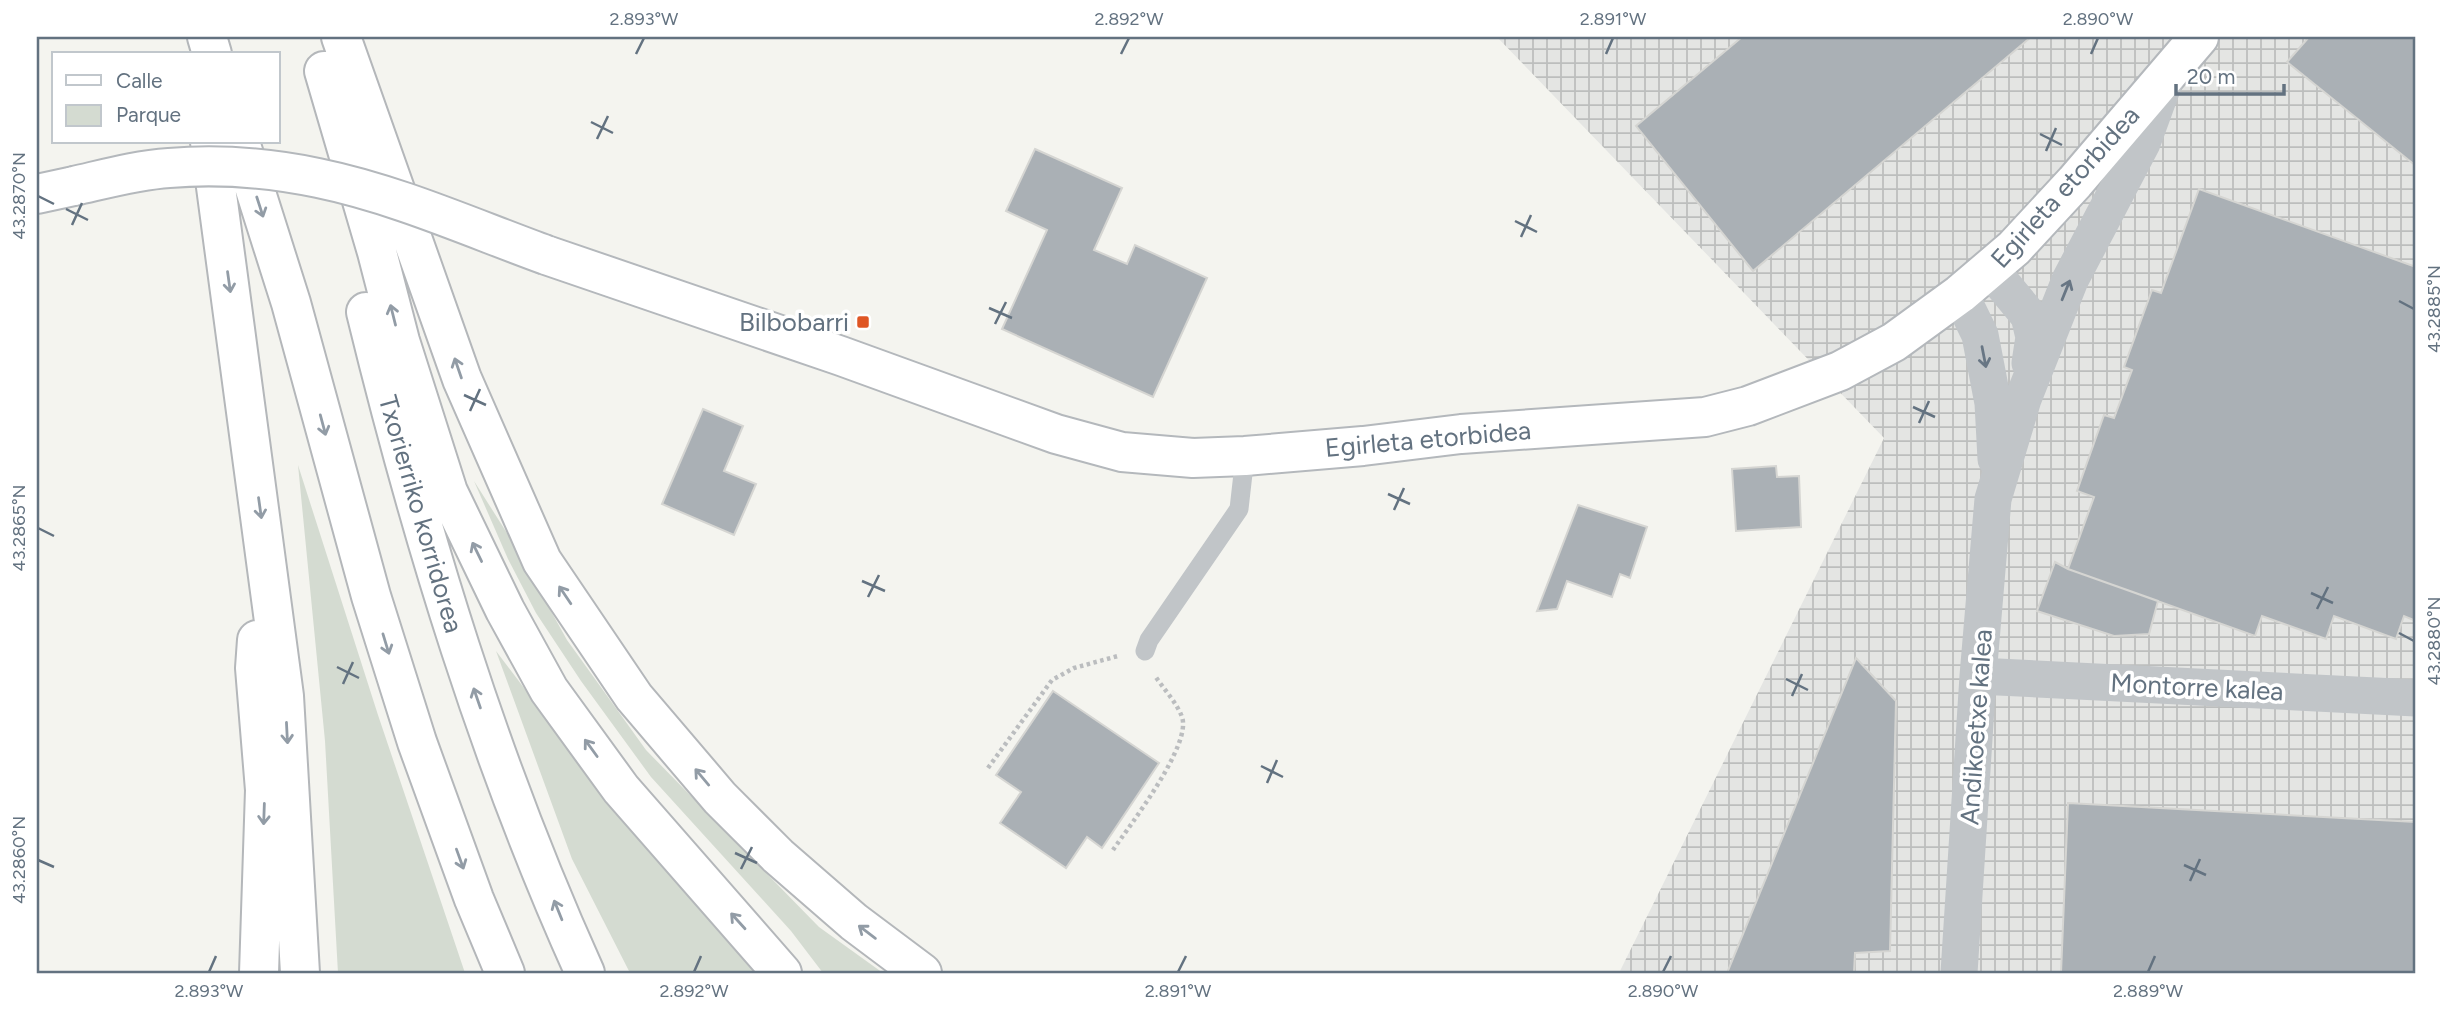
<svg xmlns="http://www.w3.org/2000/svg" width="2453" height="1010" font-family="Figtree,sans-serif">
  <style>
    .industrial { fill: url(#industrial-grid) }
    .green { fill: #d4dbd1 }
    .building { fill: #aab0b5; stroke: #d5d5d2; stroke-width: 2 }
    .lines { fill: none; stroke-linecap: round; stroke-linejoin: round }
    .secondary-casing { stroke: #b4b8bc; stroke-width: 42 }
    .highway-casing { stroke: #b4b7ba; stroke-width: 42 }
    .path { stroke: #bbbdbf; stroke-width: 4.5; stroke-dasharray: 3.5 3.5; stroke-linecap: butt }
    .lane { stroke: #c1c5c8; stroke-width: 19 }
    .street { stroke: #c1c5c8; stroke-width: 37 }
    .secondary { stroke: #fff; stroke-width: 38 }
    .highway { stroke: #fff; stroke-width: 38 }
    .secondary-bridge-casing { stroke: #b4b8bc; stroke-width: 42; stroke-linecap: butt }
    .secondary-bridge { stroke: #fff; stroke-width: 38 }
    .oneway { stroke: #929ca6 }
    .oneway2 { stroke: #687684 }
    .ticks { fill: none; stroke: #637280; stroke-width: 2.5 }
    .poi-dot { fill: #df5624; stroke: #fff; stroke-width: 2.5 }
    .labels { text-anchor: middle; stroke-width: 7; stroke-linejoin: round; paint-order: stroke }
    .street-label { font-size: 26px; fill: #637280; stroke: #fff }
    .poi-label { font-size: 26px; fill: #637280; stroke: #fff; text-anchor: end }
    .neatline { fill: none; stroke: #637280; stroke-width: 2.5 }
    .ticks-label { font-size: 18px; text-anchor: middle; fill: #637280 }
  </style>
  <defs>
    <pattern id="industrial-grid" width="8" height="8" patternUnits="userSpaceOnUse" patternTransform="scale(1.75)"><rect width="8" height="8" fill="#e4e5e3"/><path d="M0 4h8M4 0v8" fill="none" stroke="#bcbebd"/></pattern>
  </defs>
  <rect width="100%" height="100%" fill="#f4f4ef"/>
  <path class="industrial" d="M1497 37H2416V973H1619L1884 438Z"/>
  <path class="green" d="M298 465 378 715 465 973H338L325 741Z
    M474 481 512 541 567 640 646 750 819 927 883 973H823L791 931 651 777 581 681 536 613 508 559Z
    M496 651 589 774 760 973H630L572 859Z"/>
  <path class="building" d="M1742 37H2031L1753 271 1636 126Z
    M2309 37H2416V166L2287 62Z
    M1035 149 1122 188 1094 250 1127 264 1135 245 1207 278 1153 397 1002 329 1047 230 1006 211Z
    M2199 189 2416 267V621L2404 616 2396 639 2334 616 2326 639 2262 616 2255 636 2068 569 2094 497 2077 491 2104 415 2114 418 2132 370 2124 367 2152 290 2161 293Z
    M703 409 743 426 724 471 756 484 734 535 662 504Z
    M1776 466 1777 477 1799 476 1801 527 1736 531 1732 469Z
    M1578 505 1647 527 1630 578 1620 574 1612 597 1567 581 1557 609 1537 611Z
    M2055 562 2068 569 2158 601 2149 634 2114 636 2037 611Z
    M1856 658 1896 701 1890 951 1855 953 1854 973H1727Z
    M1053 691 1159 763 1102 848 1087 837 1066 868 1000 823 1021 792 996 775Z
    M2068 803 2416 822V973H2061Z"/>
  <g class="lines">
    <g class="secondary-casing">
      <path id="secondary" d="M37 194 74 186
        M546 255 841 356 1056 434 1122 452 1193 458 1245 456 1363 446 1461 434 1705 417 1748 406 1840 371 1894 342 1960 294 2014 248 2075 182 2199 37"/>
    </g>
    <g class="highway-casing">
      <path id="highway" d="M207 37 212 54
        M341 37 462 379 542 561 634 697 720 798 778 856 854 922 922 973
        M324 71 377 252 400 341 448 492 505 610 549 690 621 789 782 973
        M210 142 284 696 300 973
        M240 142 291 303 371 596 417 742 474 899 505 973
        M366 312C421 537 489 761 585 973
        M257 640 255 668 265 790 259 973"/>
    </g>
    <path class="path" d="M988 768 1052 680 1074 668 1118 656
      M1113 850C1130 825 1192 745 1182 717 1177 703 1163 688 1155 676"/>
    <path class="lane" d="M1145 651 1149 640 1239 509 1245 456"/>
    <path class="street" d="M1990 269 2029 316 2034 337 2030 363
      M1960 294 1980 335 1993 403 1996 459
      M1978 676 2416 698
      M1959 973 1978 676 1993 499 2023 399 2070 280 2142 143 2165 80"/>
    <use href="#secondary" class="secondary"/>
    <use href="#highway" class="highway"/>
    <g class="secondary-bridge-casing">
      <path id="secondary-bridge" d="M74 186C105 179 137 170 169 168 217 164 270 168 318 178 396 194 472 228 546 255"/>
    </g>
    <use href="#secondary-bridge" class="secondary-bridge"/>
  </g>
  <defs><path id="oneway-shaft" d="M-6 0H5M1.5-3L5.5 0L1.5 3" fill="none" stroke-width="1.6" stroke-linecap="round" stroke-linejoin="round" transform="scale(1.75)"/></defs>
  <g class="oneway">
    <use href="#oneway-shaft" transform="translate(260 207) rotate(72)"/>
    <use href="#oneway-shaft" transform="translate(229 282) rotate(82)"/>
    <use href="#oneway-shaft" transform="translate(393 315) rotate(-104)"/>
    <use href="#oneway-shaft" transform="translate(458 368) rotate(-109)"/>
    <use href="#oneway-shaft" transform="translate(323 425) rotate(75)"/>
    <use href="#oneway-shaft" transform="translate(260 508) rotate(82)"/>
    <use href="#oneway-shaft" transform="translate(477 552) rotate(-116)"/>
    <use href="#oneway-shaft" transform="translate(565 595) rotate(-124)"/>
    <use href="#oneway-shaft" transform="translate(386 644) rotate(73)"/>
    <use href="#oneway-shaft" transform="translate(477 698) rotate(-109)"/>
    <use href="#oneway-shaft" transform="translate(287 733) rotate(87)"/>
    <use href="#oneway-shaft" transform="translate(591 748) rotate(-126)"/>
    <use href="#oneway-shaft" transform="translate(702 777) rotate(-130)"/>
    <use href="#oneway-shaft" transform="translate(264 814) rotate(92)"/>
    <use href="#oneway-shaft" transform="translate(460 859) rotate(70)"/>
    <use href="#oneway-shaft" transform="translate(558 910) rotate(-112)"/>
    <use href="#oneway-shaft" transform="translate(738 921) rotate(-132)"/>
    <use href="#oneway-shaft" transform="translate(867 932) rotate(-143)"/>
  </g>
  <g class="oneway2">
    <use href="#oneway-shaft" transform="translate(2066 290) rotate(-68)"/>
    <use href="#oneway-shaft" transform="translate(1984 357) rotate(79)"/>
  </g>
  <path class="ticks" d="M636 54 644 38M1121 54 1129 38M1606 54 1613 38M2091 54 2098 38M591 122 613 133M2040 134 2062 145M597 139 608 116M2046 151 2056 128M38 196 54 204M66 209 88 220M1515 221 1537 232M72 225 82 203M1521 237 1531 215M2399 301 2414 309M989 308 1012 318M995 324 1006 302M464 395 486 405M1913 407 1935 417M470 411 480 389M1919 423 1929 401M1388 494 1410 504M1394 510 1404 488M38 528 54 536M862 581 885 591M2311 593 2333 603M868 597 879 575M2317 609 2328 587M2399 633 2414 641M337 667 359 678M1786 679 1808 690M343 684 353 662M1792 696 1802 674M1261 766 1283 777M1267 783 1277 760M735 853 757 863M38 860 54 867M2184 865 2206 875M741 869 752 847M2190 881 2200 859M209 972 216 956M694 972 701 956M1178 972 1186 956M1663 972 1671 956M2148 972 2155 956"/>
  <rect class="poi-dot" x="856" y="315" width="14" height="14" rx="3.5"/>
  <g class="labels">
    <g class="street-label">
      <text transform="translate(2065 187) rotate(-48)" y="9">Egirleta etorbidea</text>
      <text transform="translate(1428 439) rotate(-5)" y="9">Egirleta etorbidea</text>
      <text transform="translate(421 514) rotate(74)" y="9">Txorierriko korridorea</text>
      <text transform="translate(2197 687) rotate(3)" y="9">Montorre kalea</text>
      <text transform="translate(1976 727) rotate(-86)" y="9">Andikoetxe kalea</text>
    </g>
    <g class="poi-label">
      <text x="849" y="331">Bilbobarri</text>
    </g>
  </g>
  <rect width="2453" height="1010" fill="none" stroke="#ffffff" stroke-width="77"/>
  <rect x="52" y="52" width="228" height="91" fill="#ffffff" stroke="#c1c7cc" stroke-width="2"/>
  <rect x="66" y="75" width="35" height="10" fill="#ffffff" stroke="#c1c7cc" stroke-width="2"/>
  <text x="116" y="88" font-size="21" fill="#637280">Calle</text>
  <rect x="66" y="105" width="35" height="21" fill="#d4dbd1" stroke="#c1c7cc" stroke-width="2"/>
  <text x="116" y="122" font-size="21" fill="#637280">Parque</text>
  <path d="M2176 84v10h108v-10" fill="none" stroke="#637280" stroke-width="3.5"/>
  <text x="2187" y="84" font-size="21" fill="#637280" stroke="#ffffff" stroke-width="5" paint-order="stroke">20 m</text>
  <rect x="38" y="38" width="2376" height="934" class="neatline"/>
  <g class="ticks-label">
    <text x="644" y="25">2.893°W</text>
    <text x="1129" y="25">2.892°W</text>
    <text x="1613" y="25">2.891°W</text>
    <text x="2098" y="25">2.890°W</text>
    <text transform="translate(19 196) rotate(-90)" y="6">43.2870°N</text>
    <text transform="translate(2434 309) rotate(-90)" y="6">43.2885°N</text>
    <text transform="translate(19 528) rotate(-90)" y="6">43.2865°N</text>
    <text transform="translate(2434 641) rotate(-90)" y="6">43.2880°N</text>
    <text transform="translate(19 860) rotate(-90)" y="6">43.2860°N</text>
    <text x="209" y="997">2.893°W</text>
    <text x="694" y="997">2.892°W</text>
    <text x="1178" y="997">2.891°W</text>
    <text x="1663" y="997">2.890°W</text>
    <text x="2148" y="997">2.889°W</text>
  </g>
</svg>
